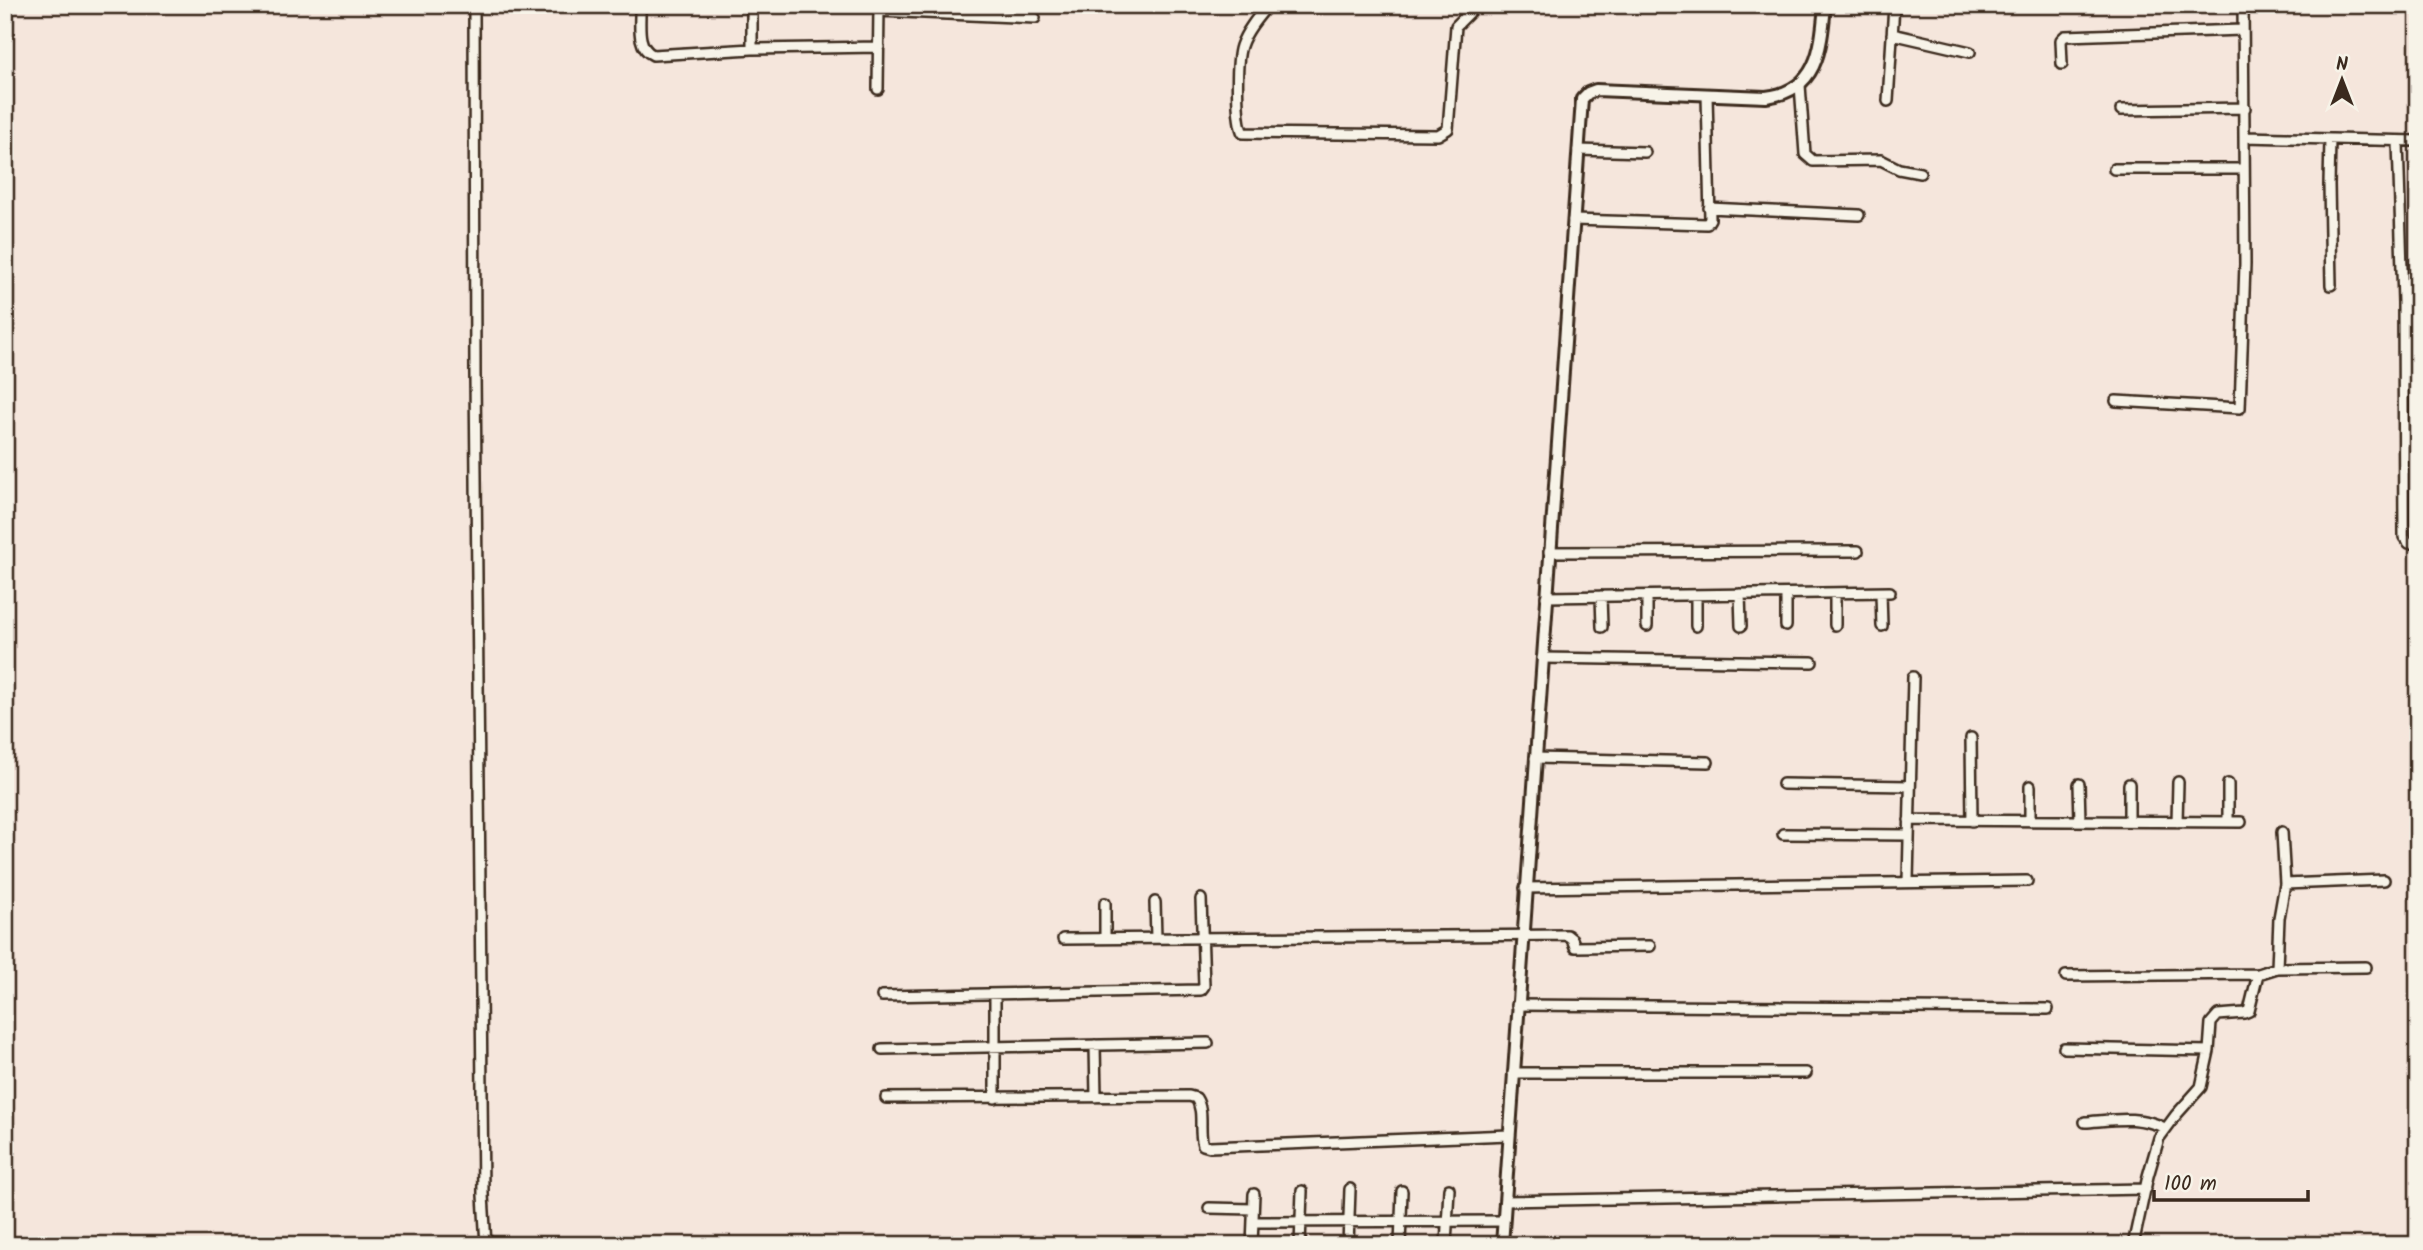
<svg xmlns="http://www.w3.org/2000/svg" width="2423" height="1250" font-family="Kalam,sans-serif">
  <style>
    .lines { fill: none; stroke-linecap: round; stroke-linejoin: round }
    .minor-casing { stroke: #3b2a1e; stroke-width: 14 }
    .tertiary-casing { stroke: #3b2a1e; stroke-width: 16 }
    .minor { stroke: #f7f3e8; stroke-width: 9 }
    .tertiary { stroke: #f7f3e8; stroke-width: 10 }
  </style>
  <rect width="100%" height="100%" fill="#f5e6dc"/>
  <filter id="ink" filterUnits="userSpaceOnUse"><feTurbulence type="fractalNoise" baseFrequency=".0143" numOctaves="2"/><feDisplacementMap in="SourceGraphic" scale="14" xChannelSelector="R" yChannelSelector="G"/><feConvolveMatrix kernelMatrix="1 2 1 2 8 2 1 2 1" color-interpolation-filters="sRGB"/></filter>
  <g filter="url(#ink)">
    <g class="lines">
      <g class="minor-casing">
        <path id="minor" d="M474 5 475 375 483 1195 486 1245
          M640 5C641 21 635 47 653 55L752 49 879 47
          M1268 5C1258 17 1246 31 1241 46 1236 61 1236 121 1243 133L1438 135 1448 129 1456 26 1477 5
          M879 11 1035 18
          M1892 34 1970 52
          M752 49V5
          M2062 64 2061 40 2065 36 2242 30
          M1800 85 1805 154 1813 161 1881 160 1899 169 1920 173
          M878 89 879 7
          M1888 101 1894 5
          M2121 110 2245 108
          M2244 137 2418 141
          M2330 139 2329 185 2331 285
          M2398 141 2403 302 2404 537 2409 543H2418
          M1578 150 1645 152
          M2114 169H2244
          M1709 208 1859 215
          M1573 220 1707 224 1710 219 1707 95
          M2116 401 2240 408 2245 264 2243 5
          M1549 552 1858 551
          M1835 593V625
          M1881 593 1882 626
          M1740 594 1741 626
          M1786 594V626
          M1696 595V626
          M1601 596 1602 627
          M1647 596V626
          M1546 597 1890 592
          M1542 658 1812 662
          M1971 738 1972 821
          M1535 758 1708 762
          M1783 784 1910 786
          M2079 784 2080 821
          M2129 784V821
          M2228 784V822
          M2030 786V821
          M1909 820 2241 822
          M2177 822 2178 782
          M1783 834 1909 835
          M1908 881 1913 677
          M2285 884 2384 880
          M1525 888 2027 881
          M1155 902 1156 938
          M1105 938V903
          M1063 939 1567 935 1572 939 1575 947 1650 946
          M2277 968 2366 967
          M2066 976 2258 974 2277 968 2279 918 2285 884 2282 832
          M995 994V1098
          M882 996 1201 990 1204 986 1201 899
          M1517 1005 2048 1009
          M1095 1045 1096 1097
          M2064 1048 2209 1051
          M882 1049 1208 1043
          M1513 1073H1806
          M886 1098 1189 1096 1196 1098C1205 1112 1198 1130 1203 1145L1210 1147 1509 1135
          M2085 1122C2114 1120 2138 1115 2165 1128
          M1505 1201 2146 1189
          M1209 1208 1253 1209
          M1253 1222 1503 1221
          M1252 1245 1254 1194
          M1300 1245 1302 1191
          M1348 1245 1350 1189
          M1400 1245 1402 1191
          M1446 1245 1449 1189
          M2133 1245 2148 1176 2159 1138 2176 1115 2201 1087 2209 1051 2211 1023 2218 1015 2244 1013 2249 1011 2258 974"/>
      </g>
      <g class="tertiary-casing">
        <path id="tertiary" d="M1502 1245 1582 99 1588 93 1596 90 1766 97C1818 91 1821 49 1825 5"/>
      </g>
      <use href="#minor" class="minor"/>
      <use href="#tertiary" class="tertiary"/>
    </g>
  </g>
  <rect width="2423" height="1250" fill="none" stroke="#f7f3e8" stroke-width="28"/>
  <rect x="14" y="14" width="2395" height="1222" fill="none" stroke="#3b2a1e" stroke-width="2.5" filter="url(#ink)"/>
  <g transform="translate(2342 80)" stroke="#f7f3e8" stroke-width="5" paint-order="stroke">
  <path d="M0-5L12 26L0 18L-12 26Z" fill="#3b2a1e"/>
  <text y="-10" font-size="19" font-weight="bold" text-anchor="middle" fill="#3b2a1e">N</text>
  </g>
  <path d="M2154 1190v10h154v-10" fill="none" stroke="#3b2a1e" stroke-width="3.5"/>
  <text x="2164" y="1190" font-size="21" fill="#3b2a1e" stroke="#f7f3e8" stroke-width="5" paint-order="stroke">100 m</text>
</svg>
